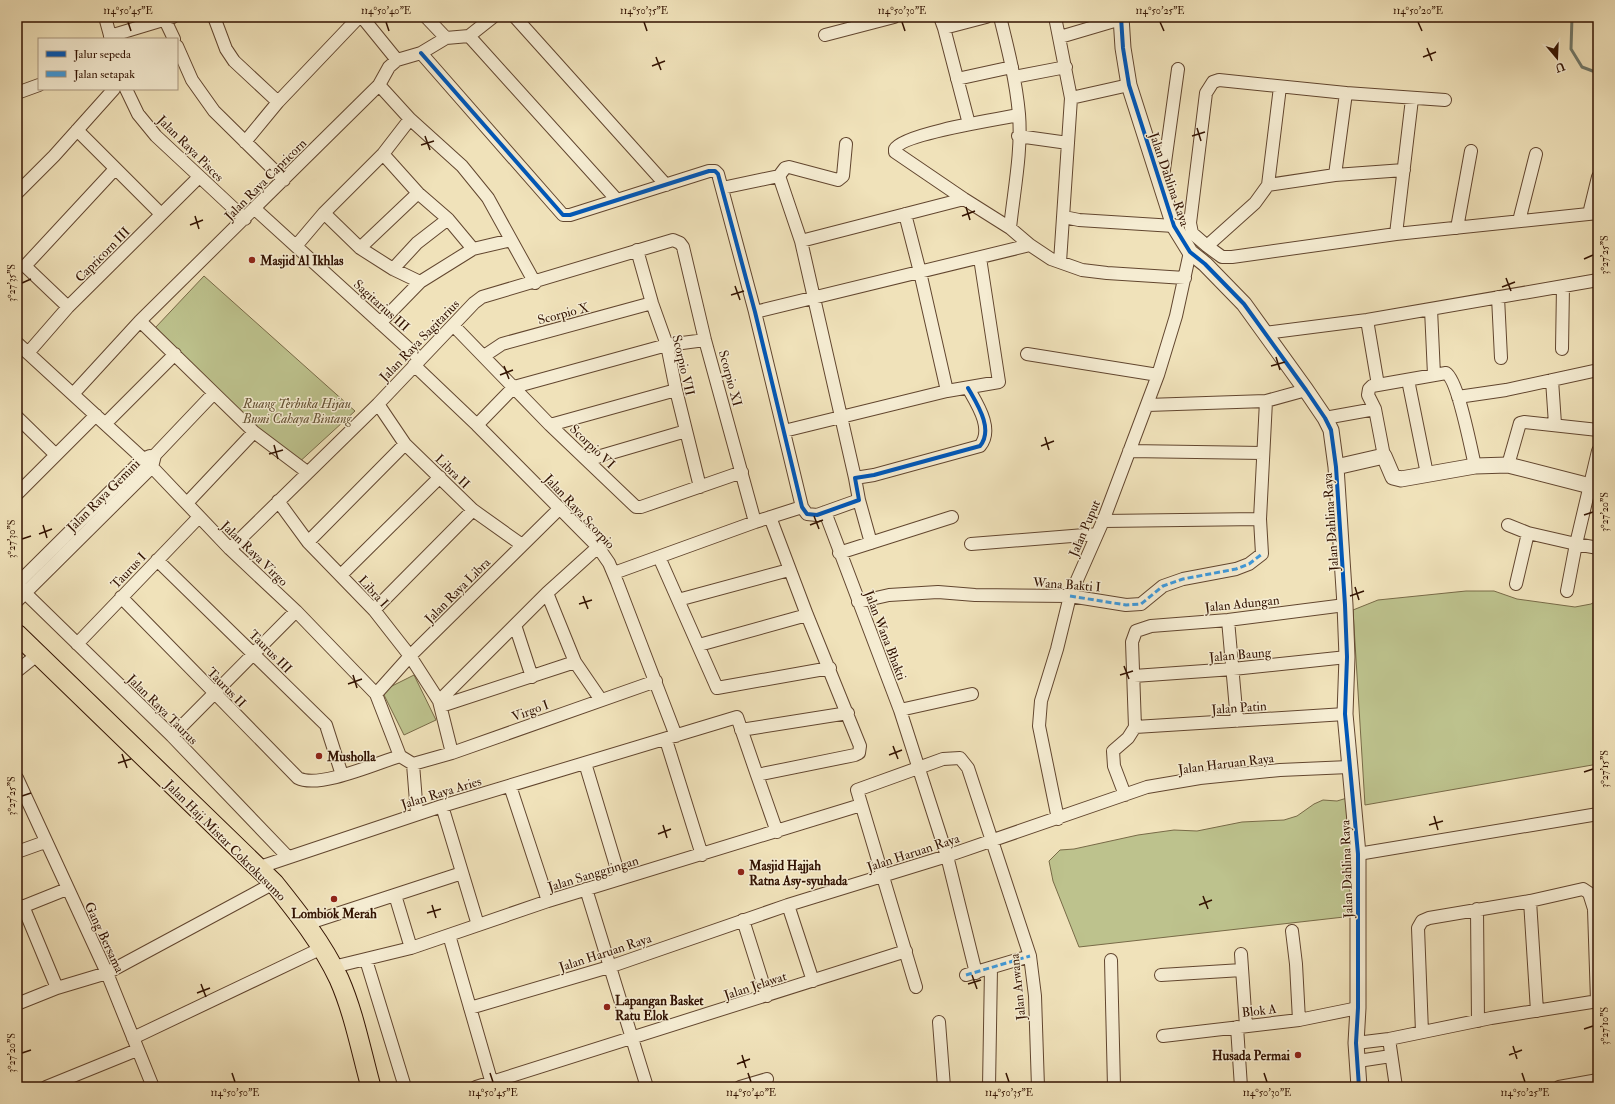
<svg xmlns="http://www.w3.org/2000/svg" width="1615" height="1104" font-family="'IM FELL Double Pica',serif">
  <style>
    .green { fill: #bdc28d; stroke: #786a47 }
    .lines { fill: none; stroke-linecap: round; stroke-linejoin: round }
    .stream { stroke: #70796b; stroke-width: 3 }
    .minor-casing { stroke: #62462f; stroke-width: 14 }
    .tertiary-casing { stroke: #62462f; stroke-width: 17 }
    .primary-casing { stroke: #321201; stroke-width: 21 }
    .minor { stroke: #f5ecd2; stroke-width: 12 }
    .tertiary { stroke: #f5ecd2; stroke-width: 15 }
    .primary { stroke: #f0e2ba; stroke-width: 19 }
    .quiet { stroke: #3e9add; stroke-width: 3; stroke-dasharray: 6 3; stroke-linecap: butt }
    .cycleway-casing { stroke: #f5ecd2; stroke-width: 6 }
    .cycleway { stroke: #0057b8; stroke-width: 4 }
    .ticks { fill: none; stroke: #321201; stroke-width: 1.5 }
    .poi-dot { fill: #8f2418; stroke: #f5ecd2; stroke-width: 1.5 }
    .labels { text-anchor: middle; stroke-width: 3; stroke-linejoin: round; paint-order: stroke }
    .street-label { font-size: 13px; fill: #321201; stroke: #f5ecd2 }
    .poi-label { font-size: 13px; font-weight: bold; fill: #321201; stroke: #f5ecd2; text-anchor: start }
    .park-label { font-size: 13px; font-style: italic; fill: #635032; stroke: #f5ecd2 }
    .neatline { fill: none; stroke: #321201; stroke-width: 1.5 }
    .ticks-label { font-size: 10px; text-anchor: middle; fill: #321201 }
  </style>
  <rect width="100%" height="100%" fill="#f0e2ba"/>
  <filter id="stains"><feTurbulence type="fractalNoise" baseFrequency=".005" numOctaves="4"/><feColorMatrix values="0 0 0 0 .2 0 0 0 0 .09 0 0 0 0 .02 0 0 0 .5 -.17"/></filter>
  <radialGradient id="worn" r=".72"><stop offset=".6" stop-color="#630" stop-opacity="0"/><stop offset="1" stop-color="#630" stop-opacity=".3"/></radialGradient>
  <path class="green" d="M204 276 355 411 296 465 155 328Z
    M1466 591H1494L1517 599 1575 607 1591 604 1598 600V764L1365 805 1353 610 1378 600Z
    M414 675 436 720 404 735 382 691Z
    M1347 798 1353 916 1079 947 1053 881 1049 861 1060 850 1074 849 1138 835 1174 830 1197 831 1242 822 1284 820 1297 816 1314 804 1323 800 1337 801Z"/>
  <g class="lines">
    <path class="stream" d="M1572 17 1571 49 1582 67 1598 73"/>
    <g class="minor-casing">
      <path id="minor" d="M105 17 111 39
        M214 17 226 49 234 61 278 102
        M362 17 397 60
        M426 17 446 38
        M515 17 666 185
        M940 17 944 28 986 17
        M1000 17C1008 49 1016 81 1019 114 1022 151 1014 190 1010 228
        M1055 17 1071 98 1060 262
        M165 20 174 39
        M944 28 969 124
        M825 35 894 17
        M110 36 173 17
        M469 36 617 200
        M1060 37 1121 19
        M177 46 192 80 214 111 284 180
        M421 53 563 215H570L709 171H715L718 174 755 312 802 507 807 514 817 515 859 500 855 478 874 475 980 446C994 429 977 404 968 388
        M1014 77 1066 67
        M957 79 1012 67
        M379 85 410 119 462 166 488 198 535 283
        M126 89 138 114 156 136 245 219
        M17 93 39 85
        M1071 98 1129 85
        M1019 115C998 119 902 134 895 149V152L964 199 1010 228 1030 245 1051 259 1082 270 1107 273 1185 278
        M77 130 161 214
        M1018 136 1068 143
        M245 142 278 102 359 17
        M383 154 418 193 448 219 473 249
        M1404 170 1335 175 1268 185 1255 203 1207 246 1222 257H1232L1396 234 1598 213
        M1335 175 1346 93
        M779 176 801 241 855 478
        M1162 184 1178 69
        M1268 185 1280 87
        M722 188 779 176 785 168 789 167 838 180 843 176 846 144
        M17 193 54 156 114 89
        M255 209 420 359
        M324 213 360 248 393 269 420 282
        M905 214 920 272 947 391
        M1589 214 1598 177
        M1064 217 1079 220 1174 226
        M1519 221 1536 154
        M1457 228 1471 151
        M1396 234 1412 99
        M801 241 964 199
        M296 246 324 213 383 154 410 119
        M1207 246 1192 233 1190 223 1206 93 1213 82 1219 80 1346 93 1445 100
        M360 248 418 193
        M637 250 652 303 667 345 676 390 700 487
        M393 269 417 243 448 219
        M1498 297 1501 358
        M68 307 25 266 115 169
        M1431 309 1434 375
        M755 312 1030 245
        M1367 320 1378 385
        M140 321 254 432 307 472
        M380 323 420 282 473 249 511 240
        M453 325 550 425 636 507H641L742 472
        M1265 333 1367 320 1598 280
        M17 343 152 467 230 549 296 611 376 694 400 756 413 764 417 814
        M1562 349 1563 286
        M28 353 68 307 199 177
        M1027 354 1158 375
        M484 356 502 344 652 303
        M414 365 477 425 598 547 609 563 617 582 676 736
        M1408 380 1427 474
        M1552 380 1555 424
        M73 394 140 321 379 85 389 67 397 60 421 53 446 38 469 36 493 17
        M1458 397 1506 390 1598 370
        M378 404 405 444 473 510 522 545
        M1147 405 1266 401 1306 390
        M17 417 56 455
        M1325 418 1375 409
        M105 424 175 354
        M477 425 514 387 667 345 705 340
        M550 425 676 390
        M784 431 947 391 999 382 980 258
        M1129 451 1263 453
        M1384 456 1375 409 1368 395 1369 389 1372 386 1446 373C1458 380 1471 449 1475 466
        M587 460 686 431
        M1508 465 1520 423 1524 422 1598 430
        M17 494 96 415
        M859 500 871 543
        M278 501 308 542 374 610 410 656 439 701 452 753
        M187 503 254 432
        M825 512 900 710 947 856 976 973
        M770 517 807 615 860 746 859 753 855 755 757 775 777 832
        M1103 521 1260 519
        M1508 525 1528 533
        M308 542 405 444
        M971 544 1097 534
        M230 549 378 404 474 303 482 297 673 240 680 243 683 247 705 340 755 522
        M839 553 952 517
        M659 557 717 688 830 668
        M157 560 326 725 342 775
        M614 573 755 522 802 507
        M341 575 440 477
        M17 584 143 459 150 456
        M1516 584 1528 533 1576 544 1598 451
        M17 585 172 736 287 856
        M1567 591 1576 544 1598 548
        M547 593 575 662 601 700
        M121 597 298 778C319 789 377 763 400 756
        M678 600 789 570
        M17 601 152 467 155 455 214 393
        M858 602 889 595 938 592 975 595 1070 596 1126 605 1141 604 1163 586 1183 579 1236 569 1249 564 1262 554 1260 519 1266 401
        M374 610 473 510
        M1228 620 1237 721
        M515 625 532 677
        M77 644 199 517
        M699 645 807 615
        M17 671 37 655
        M1134 676 1233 669 1347 657
        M376 694 410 656 560 508
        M439 701 547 593 598 547
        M441 706 575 662
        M900 710 972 694
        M1135 727 1345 714
        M741 730 848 713
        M172 736 296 611
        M666 740 702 855
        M585 763 620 879
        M413 764 452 753 656 681
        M17 778 107 973 153 1087
        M510 786 548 901
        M1125 795 1114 766 1113 751 1128 738 1135 727 1132 642 1136 631 1151 626 1228 620 1345 605
        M442 806 478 925
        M1058 819 1039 726 1041 701 1057 649 1070 596 1103 521 1158 375 1176 316 1190 252
        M17 852 45 842
        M1358 854 1598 814
        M257 868 442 806 737 717 757 775
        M586 889 647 1087
        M395 895 411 948
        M1530 901 1537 1011
        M788 905 813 981
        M23 906 57 988
        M17 909 67 889
        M1477 909 1478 1021
        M743 920 767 996
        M306 924 462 873
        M1292 931 1296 964 1299 1020
        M449 935 493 1087
        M1241 954 1246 1026
        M366 960 405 1087
        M1111 960 1114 1087
        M333 967 411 948 548 901 861 805
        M966 975 1030 956
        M1161 975 1242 970
        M916 987 857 790 943 759 960 758 968 768 1030 956 1035 996 1038 1087
        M17 1004 57 988 107 973 274 883
        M470 1008 609 967 788 905 947 856 1147 787 1200 778 1280 770 1349 767
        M939 1022 944 1087
        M1237 1027 1241 1087
        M1422 1032 1418 928 1422 921 1429 918 1530 901 1583 889 1589 893 1594 909 1597 1001
        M1163 1036 1299 1020 1358 1008
        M133 1038 322 948
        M1389 1039 1396 1087
        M1356 1043 1389 1039 1491 1018 1598 1001
        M1358 1061 1391 1056
        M46 1087 137 1050
        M476 1087 906 951
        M740 1087 767 1079
        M989 1087 991 968
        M1559 1087 1598 1080"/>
    </g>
    <g class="tertiary-casing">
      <path id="tertiary" d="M1121 17 1123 48 1129 85 1174 226 1190 252 1205 264 1244 304 1306 390 1325 418 1331 430 1336 467 1345 605 1347 657 1345 714 1358 854V1008L1356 1043 1359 1087
        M1336 467 1384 456 1393 477 1401 479 1475 466 1508 465 1598 488"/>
    </g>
    <g class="primary-casing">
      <path id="primary" d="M17 634 274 883C298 913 322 943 339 979 354 1013 361 1051 371 1087"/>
    </g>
    <use href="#minor" class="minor"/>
    <use href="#tertiary" class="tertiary"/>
    <use href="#primary" class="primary"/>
    <path class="quiet" d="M1070 596 1126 605 1141 604 1163 586 1183 579 1236 569 1249 564 1262 554
      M966 975 1030 956"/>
    <g class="cycleway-casing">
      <path id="cycleway" d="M1121 17 1123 48 1129 85 1174 226 1190 252 1205 264 1244 304 1306 390 1325 418 1331 430 1336 467 1345 605 1347 657 1345 714 1358 854V1008L1356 1043 1359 1087
        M421 53 563 215H570L709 171H715L718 174 755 312 802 507 807 514 817 515 859 500 855 478 874 475 980 446C994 429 977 404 968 388"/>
    </g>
    <use href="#cycleway" class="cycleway"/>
  </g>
  <path class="ticks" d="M128 22 131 31M386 22 389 31M644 22 647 31M902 22 905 31M1160 22 1164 31M1418 22 1422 31M1427 48 1432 61M656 57 661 70M1423 57 1436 52M652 66 665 61M1197 128 1201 141M425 136 430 150M1192 136 1205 132M421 145 434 141M966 207 970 220M195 216 199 229M962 216 975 211M190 225 203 220M1584 259 1593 255M1506 278 1511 291M22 283 31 279M735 286 740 300M1502 287 1515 282M731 295 744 291M1276 357 1280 370M504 366 509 379M1271 366 1285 362M500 375 513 370M1045 437 1049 450M274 445 278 459M1041 446 1054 441M269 454 283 450M1584 515 1593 512M814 516 819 529M43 525 47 538M810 525 823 520M39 534 52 529M22 539 31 536M1355 587 1359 600M583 596 588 609M1350 596 1364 591M579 604 592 600M1124 666 1129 679M353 675 357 688M1120 675 1133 671M348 684 362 679M893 746 898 759M122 754 127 768M889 755 902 750M118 763 131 759M1584 772 1593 769M22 796 31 793M1434 816 1438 830M663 825 667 838M1429 825 1443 821M658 834 671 829M1203 896 1208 909M432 905 436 918M1199 905 1212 900M427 913 441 909M972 975 977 989M201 984 206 997M968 984 981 980M197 993 210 988M1584 1029 1593 1026M1513 1046 1517 1059M22 1053 31 1050M742 1055 746 1068M1509 1055 1522 1050M737 1064 750 1059M232 1073 235 1082M490 1073 493 1082M748 1073 751 1082M1006 1073 1009 1082M1264 1073 1267 1082M1522 1073 1525 1082"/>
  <g class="poi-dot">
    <circle cx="252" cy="260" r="4"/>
    <circle cx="319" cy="756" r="4"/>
    <circle cx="741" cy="872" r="4"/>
    <circle cx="334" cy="899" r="4"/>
    <circle cx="607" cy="1007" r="4"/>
    <circle cx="1298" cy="1055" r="4"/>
  </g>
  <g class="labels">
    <g class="street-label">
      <text transform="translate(191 148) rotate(45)" y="5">Jalan Raya Pisces</text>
      <text transform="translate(265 179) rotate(-45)" y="5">Jalan Raya Capricorn</text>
      <text transform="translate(1170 179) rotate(71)" y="5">Jalan Dahlina Raya</text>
      <text transform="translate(102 254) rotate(-45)" y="5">Capricorn III</text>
      <text transform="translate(382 305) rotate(42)" y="5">Sagitarius III</text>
      <text transform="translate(563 313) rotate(-15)" y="5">Scorpio X</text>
      <text transform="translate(419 340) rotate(-46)" y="5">Jalan Raya Sagitarius</text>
      <text transform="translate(684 365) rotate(77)" y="5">Scorpio VII</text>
      <text transform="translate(731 378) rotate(75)" y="5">Scorpio XI</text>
      <text transform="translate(593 446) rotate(44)" y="5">Scorpio VI</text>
      <text transform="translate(453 471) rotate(44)" y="5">Libra II</text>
      <text transform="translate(103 495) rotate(-45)" y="5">Jalan Raya Gemini</text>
      <text transform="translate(580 511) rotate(47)" y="5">Jalan Raya Scorpio</text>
      <text transform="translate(1330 522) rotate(-94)" y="5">Jalan Dahlina Raya</text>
      <text transform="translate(1084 528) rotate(-67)" y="5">Jalan Puput</text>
      <text transform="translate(255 553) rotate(44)" y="5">Jalan Raya Virgo</text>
      <text transform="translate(128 570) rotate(-46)" y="5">Taurus I</text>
      <text transform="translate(1067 584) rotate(4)" y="5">Wana Bakti I</text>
      <text transform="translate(457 590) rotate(-45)" y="5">Jalan Raya Libra</text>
      <text transform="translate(374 591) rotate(48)" y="5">Libra I</text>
      <text transform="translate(1242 603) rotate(-6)" y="5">Jalan Adungan</text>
      <text transform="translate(886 635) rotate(69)" y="5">Jalan Wana Bhakti</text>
      <text transform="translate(271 651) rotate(45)" y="5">Taurus III</text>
      <text transform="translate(1240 654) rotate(-5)" y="5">Jalan Baung</text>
      <text transform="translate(227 687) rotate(46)" y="5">Taurus II</text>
      <text transform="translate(1239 707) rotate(-4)" y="5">Jalan Patin</text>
      <text transform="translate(163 709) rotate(45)" y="5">Jalan Raya Taurus</text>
      <text transform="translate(530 710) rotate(-20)" y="5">Virgo I</text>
      <text transform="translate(1226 763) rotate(-7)" y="5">Jalan Haruan Raya</text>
      <text transform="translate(441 792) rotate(-17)" y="5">Jalan Raya Aries</text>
      <text transform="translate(226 840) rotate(45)" y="5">Jalan Haji Mistar Cokrokusumo</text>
      <text transform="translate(913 852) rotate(-18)" y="5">Jalan Haruan Raya</text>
      <text transform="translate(1346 869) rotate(-92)" y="5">Jalan Dahlina Raya</text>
      <text transform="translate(593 873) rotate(-17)" y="5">Jalan Sanggringan</text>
      <text transform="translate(105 937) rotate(65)" y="5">Gang Bersama</text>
      <text transform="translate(605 952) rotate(-18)" y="5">Jalan Haruan Raya</text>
      <text transform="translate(755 985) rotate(-18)" y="5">Jalan Jelawat</text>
      <text transform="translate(1017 987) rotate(-96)" y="5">Jalan Arwana</text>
      <text transform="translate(1259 1010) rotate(-7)" y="5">Blok A</text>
    </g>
    <g class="poi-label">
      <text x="260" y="265">Masjid Al Ikhlas</text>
      <text x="327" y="761">Musholla</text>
      <text x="749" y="870">Masjid Hajjah<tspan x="749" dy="15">Ratna Asy-syuhada</tspan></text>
      <text x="334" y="918" text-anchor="middle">Lombiok Merah</text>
      <text x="615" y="1005">Lapangan Basket<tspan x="615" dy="15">Ratu Elok</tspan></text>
      <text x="1290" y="1060" text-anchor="end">Husada Permai</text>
    </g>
    <g class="park-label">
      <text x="297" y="408">Ruang Terbuka Hijau<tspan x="297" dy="15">Bumi Cahaya Bintang</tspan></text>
    </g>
  </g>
  <rect width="1615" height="1104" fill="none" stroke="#f0e2ba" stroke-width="44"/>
  <rect x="38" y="38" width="140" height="52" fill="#f5ecd2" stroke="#a7957e"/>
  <rect x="46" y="51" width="20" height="6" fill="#0057b8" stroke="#a7957e"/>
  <text x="74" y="58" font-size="12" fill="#321201">Jalur sepeda</text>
  <rect x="46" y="71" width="20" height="6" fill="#3e9add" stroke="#a7957e"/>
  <text x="74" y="78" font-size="12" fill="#321201">Jalan setapak</text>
  <g transform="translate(1557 58) rotate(161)" stroke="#f5ecd2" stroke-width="3" paint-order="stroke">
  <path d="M0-3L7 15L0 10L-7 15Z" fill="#321201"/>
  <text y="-6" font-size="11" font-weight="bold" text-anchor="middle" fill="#321201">U</text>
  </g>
  <rect x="22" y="22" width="1571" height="1060" class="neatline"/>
  <g class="ticks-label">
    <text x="128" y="14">114°50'45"E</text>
    <text x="386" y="14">114°50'40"E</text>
    <text x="644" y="14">114°50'35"E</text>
    <text x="902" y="14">114°50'30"E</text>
    <text x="1160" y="14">114°50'25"E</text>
    <text x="1418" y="14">114°50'20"E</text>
    <text transform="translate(1604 255) rotate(-90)" y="4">3°27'25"S</text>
    <text transform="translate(11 283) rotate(-90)" y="4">3°27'35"S</text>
    <text transform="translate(1604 512) rotate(-90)" y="4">3°27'20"S</text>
    <text transform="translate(11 539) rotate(-90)" y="4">3°27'30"S</text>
    <text transform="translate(1604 769) rotate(-90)" y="4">3°27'15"S</text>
    <text transform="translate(11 796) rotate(-90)" y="4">3°27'25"S</text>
    <text transform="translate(1604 1026) rotate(-90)" y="4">3°27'10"S</text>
    <text transform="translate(11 1053) rotate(-90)" y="4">3°27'20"S</text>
    <text x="235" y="1096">114°50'50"E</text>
    <text x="493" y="1096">114°50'45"E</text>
    <text x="751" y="1096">114°50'40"E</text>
    <text x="1009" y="1096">114°50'35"E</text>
    <text x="1267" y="1096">114°50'30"E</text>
    <text x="1525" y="1096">114°50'25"E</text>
  </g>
  <rect width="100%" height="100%" filter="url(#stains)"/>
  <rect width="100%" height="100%" fill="url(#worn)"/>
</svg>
